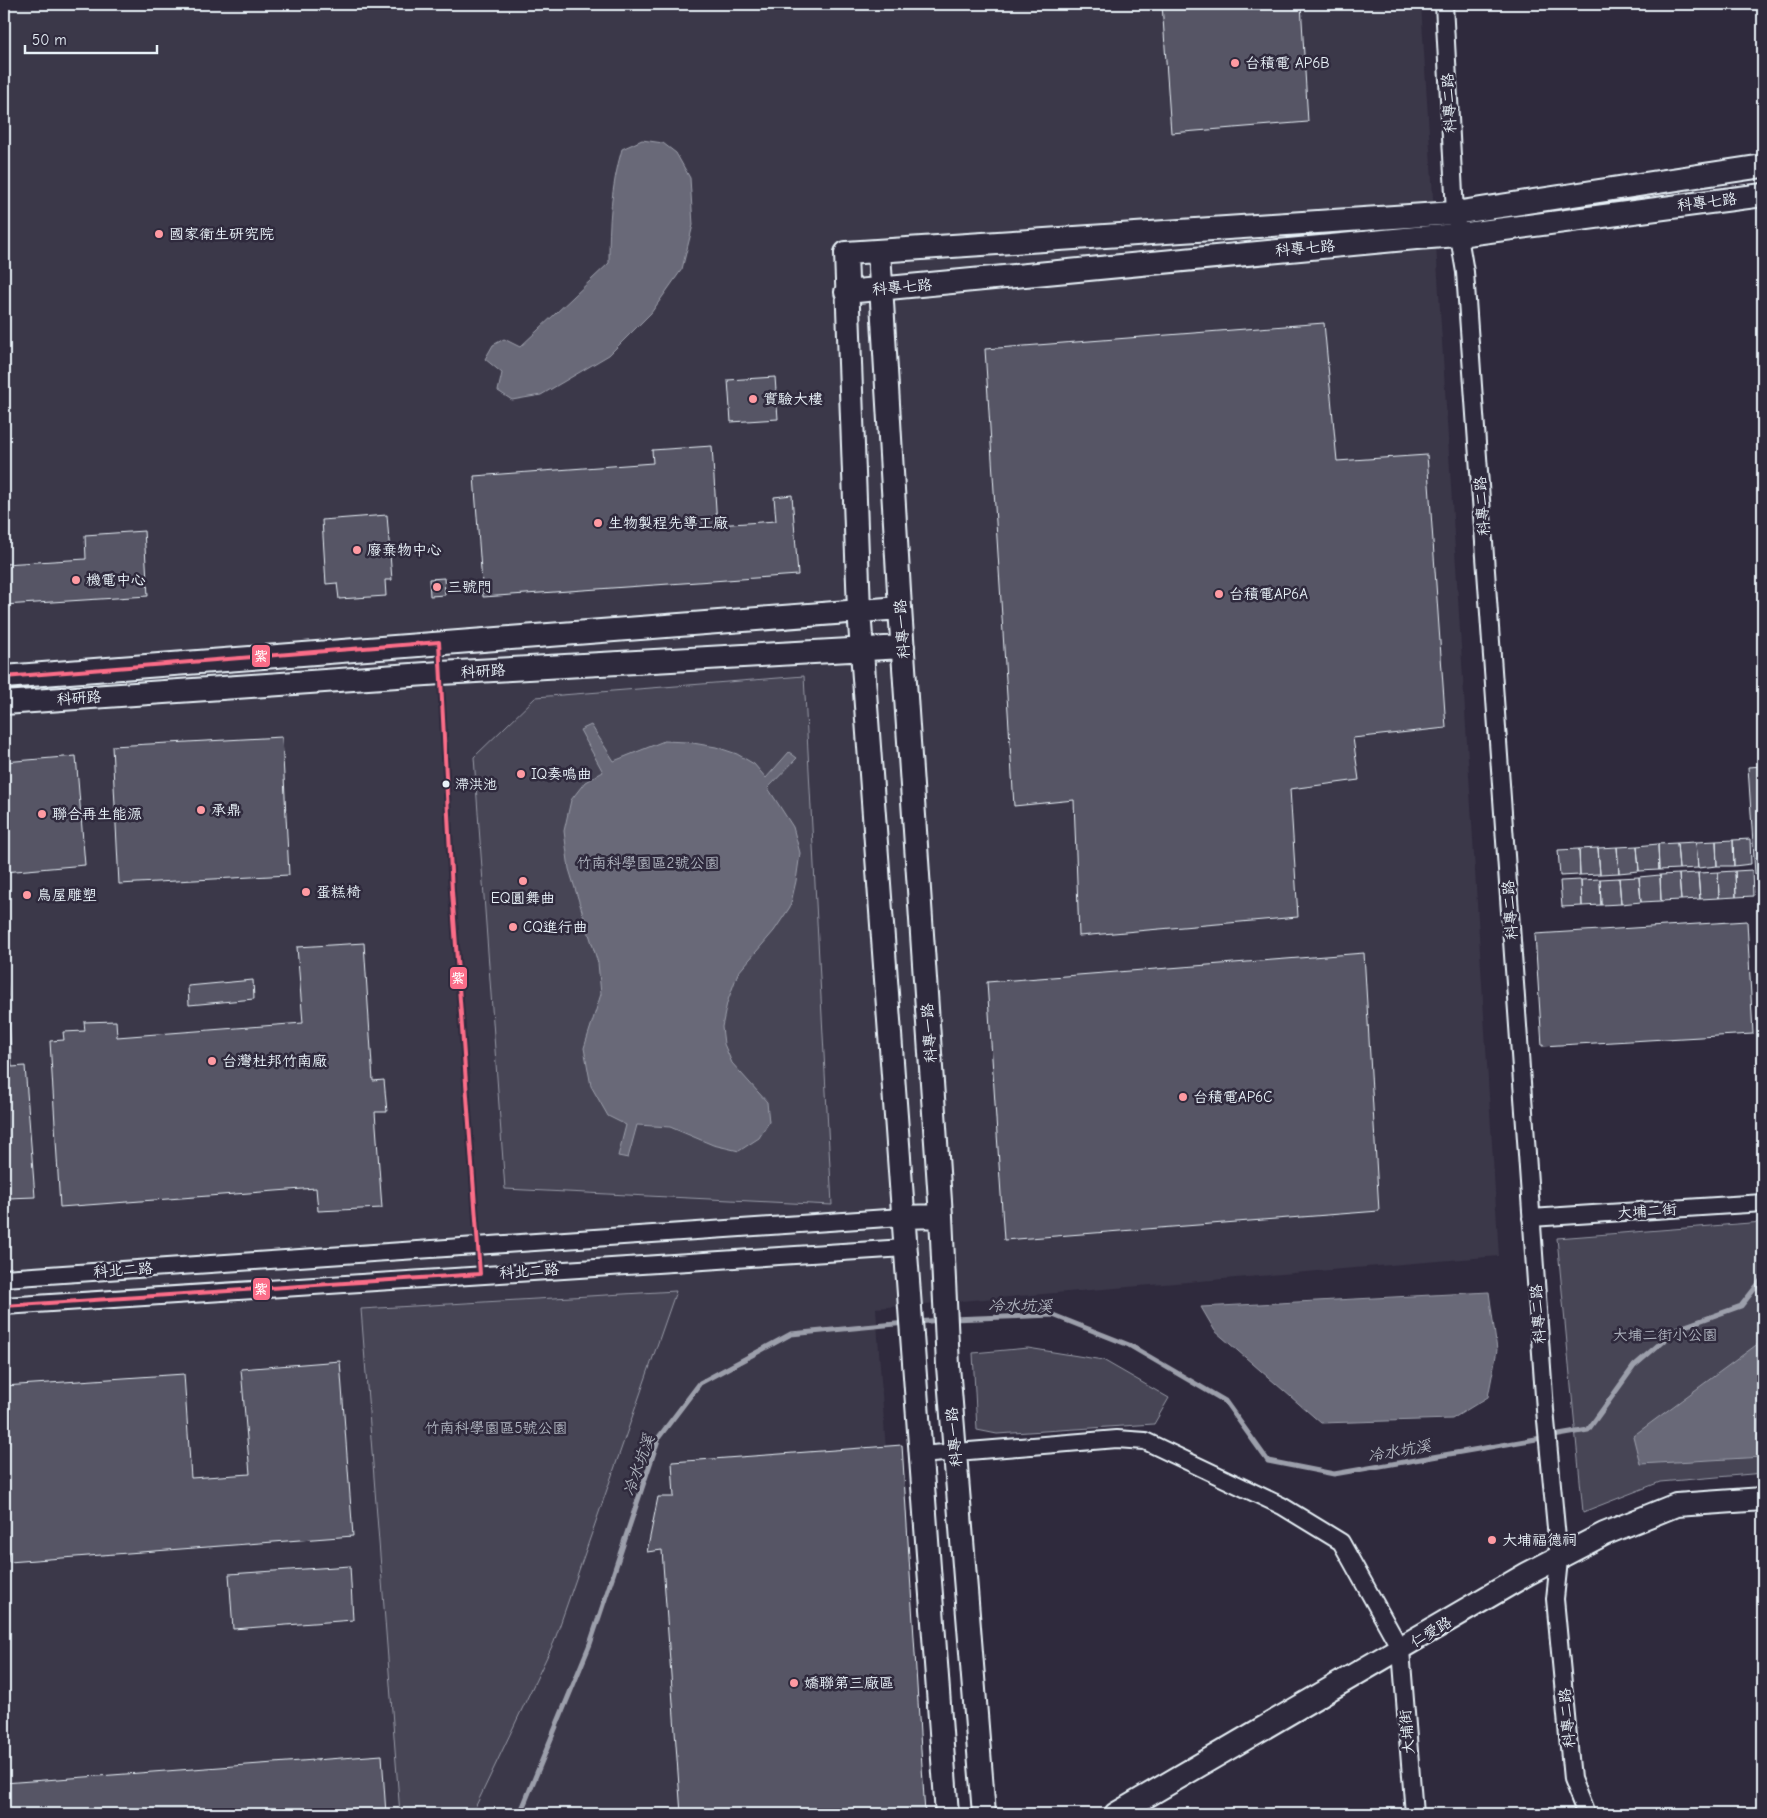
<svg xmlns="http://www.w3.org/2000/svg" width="1767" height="1818" font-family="'Comic Neue','LXGW WenKai TC',sans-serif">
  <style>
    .built { fill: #3b3749 }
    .green { fill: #464455; stroke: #979aa6 }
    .water { fill: #696978; stroke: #9c9fab }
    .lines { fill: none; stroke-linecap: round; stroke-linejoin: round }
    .stream { stroke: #9c9fab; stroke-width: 5 }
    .building { fill: #575565; stroke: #e8f1f8 }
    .street-casing { stroke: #e8f1f8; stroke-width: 20 }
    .secondary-casing { stroke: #e8f1f8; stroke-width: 26 }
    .street { stroke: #2f2a3d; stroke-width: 16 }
    .secondary { stroke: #2f2a3d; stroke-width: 22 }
    .bus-1-casing { stroke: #2f2a3d; stroke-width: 8 }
    .bus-1 { stroke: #fb6d88; stroke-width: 4 }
    .poi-dot { fill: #ff9aa2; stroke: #2f2a3d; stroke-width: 2 }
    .bus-dot { fill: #e8f1f8; stroke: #2f2a3d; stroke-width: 2 }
    .labels { text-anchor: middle; stroke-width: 5; stroke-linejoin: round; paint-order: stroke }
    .bus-label { font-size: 14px; fill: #e8f1f8; stroke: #2f2a3d; text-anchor: start }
    .poi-label { font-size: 15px; fill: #e8f1f8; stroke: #2f2a3d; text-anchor: start }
    .street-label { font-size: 15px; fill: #e8f1f8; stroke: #2f2a3d }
    .park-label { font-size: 15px; fill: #afb4bf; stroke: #2f2a3d }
    .water-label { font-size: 16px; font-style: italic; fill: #afb4be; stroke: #2f2a3d }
    .line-badge { stroke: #2f2a3d; stroke-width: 2 }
    .badge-label { font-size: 14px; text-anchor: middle; font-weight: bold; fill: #fff }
  </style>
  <rect width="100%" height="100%" fill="#2f2a3d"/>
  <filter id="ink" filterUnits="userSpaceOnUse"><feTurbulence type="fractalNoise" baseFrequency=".02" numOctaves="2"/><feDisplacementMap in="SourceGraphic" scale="10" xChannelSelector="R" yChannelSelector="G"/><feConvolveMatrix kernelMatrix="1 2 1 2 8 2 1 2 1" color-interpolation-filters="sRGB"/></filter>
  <g filter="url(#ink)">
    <path class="built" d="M4 4H1421L1499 1256 876 1308 886 1451 842 1814H4Z"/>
    <path class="green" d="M804 676 832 1205 505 1189 474 757 536 697Z
      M1763 1222V1473L1660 1482 1583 1512 1557 1238Z
      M676 1291 554 1642 472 1814H400L361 1309Z
      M1028 1348 1103 1360 1169 1398 1154 1424 997 1434 977 1430 973 1353Z"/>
    <path class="water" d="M642 140 663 143 676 153 690 178 693 225 682 269 651 313 609 355 541 395 512 400 498 391 502 373 485 359 493 345 504 339 520 347 609 263C609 223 611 187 622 149Z
      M591 725 614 761 664 741 687 742 716 747 737 754 754 764 766 778 789 752 797 758 768 788 793 827 800 853 796 881 790 907 774 931 738 973 727 1003 722 1027 724 1044 732 1063 767 1102 769 1122 759 1138 739 1151 713 1145 670 1127 637 1125 628 1158 618 1156 626 1125 608 1116 591 1086 584 1048 601 994 598 963 569 869 564 831 571 800 585 782 603 772 580 730Z
      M1489 1292 1497 1350 1488 1397 1452 1419 1321 1423 1215 1331 1201 1307Z
      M1763 1340V1457L1640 1464 1633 1436Z"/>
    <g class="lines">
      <path class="stream" d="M952 1319 1053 1315 1129 1345 1225 1401 1268 1461 1334 1474 1588 1430 1634 1366 1677 1329 1741 1306 1763 1278
        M917 1322 941 1320
        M520 1814 590 1644 659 1437 700 1383 791 1334 906 1323"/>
    </g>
    <path class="building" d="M1162 4H1301L1308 122 1171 133Z
      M1324 323 1337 461 1427 455 1446 728 1353 738 1359 780 1290 789 1298 917 1079 936 1074 800 1014 806 985 349Z
      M775 377 778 419 731 422 728 380Z
      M712 446 717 525 776 521 774 497 792 495 798 575 483 597 474 476 653 463 652 450Z
      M387 515 392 580H385L386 596 339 599 337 583 326 584 322 520Z
      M144 531 148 596 4 605V564L86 559 85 535Z
      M444 578 445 595 430 596 429 579Z
      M282 737 289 875 119 884 112 746Z
      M76 756 85 865 4 872V762Z
      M1763 766V873L1755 874 1748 767Z
      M1750 839 1751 864 1734 866 1733 840Z
      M1733 840 1734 866H1717L1716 841Z
      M1716 841 1717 866 1698 868 1696 842Z
      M1696 842 1698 868 1679 869 1677 843Z
      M1677 843 1679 869 1659 870 1658 844Z
      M1658 844 1659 870 1639 871 1637 846Z
      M1637 846 1639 871 1619 873 1617 847Z
      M1617 847 1619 873 1600 874 1598 848Z
      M1598 848 1600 874 1580 875 1579 849Z
      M1579 849 1580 875 1560 876 1558 850Z
      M1752 870 1753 896 1736 897 1735 871Z
      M1735 871 1736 897 1719 898 1718 872Z
      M1718 872 1719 898 1700 899 1698 873Z
      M1698 873 1700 899 1681 900 1679 874Z
      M1679 874 1681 900 1661 901 1660 875Z
      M1660 875 1661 901 1641 902 1639 877Z
      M1639 877 1641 902 1621 904 1619 878Z
      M1619 878 1621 904 1601 905 1600 879Z
      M1600 879 1601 905 1582 906 1581 880Z
      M1581 880 1582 906 1562 907 1560 881Z
      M1747 921 1753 1034 1542 1046 1535 934Z
      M364 943 373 1081 384 1080 387 1112H375L382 1208 318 1211 316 1188 60 1207 50 1041 64 1040 63 1032 85 1031 84 1022 116 1021 117 1037 303 1023 297 947Z
      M1364 953 1379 1211 1004 1240 987 982Z
      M4 973H6L12 1067 25 1066 35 1197 8 1198 10 1229 4 1230Z
      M253 980 254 999 189 1005 188 986Z
      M340 1361 353 1536 9 1562 4 1492V1386L184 1374 191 1478 250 1474 241 1369Z
      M902 1445 925 1814H681L662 1550 647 1552 658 1497H674L672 1462Z
      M350 1566 353 1620 233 1629 229 1574Z
      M382 1755 386 1814H4V1783Z"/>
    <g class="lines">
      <g class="street-casing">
        <path id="street" d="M1444 4 1455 213 1465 272 1545 1410 1559 1560 1555 1599 1572 1779 1586 1814
          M1531 1218 1763 1203
          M4 1278 902 1217
          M4 1306 905 1248
          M920 1455 1117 1439 1145 1441 1282 1506 1341 1542 1401 1650 1414 1814"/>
      </g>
      <g class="secondary-casing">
        <path id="secondary" d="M879 251 900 608 941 1216 948 1366 984 1814
          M846 292 1416 238 1459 235 1763 195
          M4 677 900 608
          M4 703 441 673 903 647
          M902 1217 941 1216
          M947 1814 859 610 846 253 1455 213 1763 166
          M1116 1814 1527 1574 1604 1534 1676 1505 1763 1499"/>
      </g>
      <use href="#street" class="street"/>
      <use href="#secondary" class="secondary"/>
      <g class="bus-1-casing">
        <path id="bus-1" d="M4 677 439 642 452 891 480 1274 4 1306"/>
      </g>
      <use href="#bus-1" class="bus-1"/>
    </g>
  </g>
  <g class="poi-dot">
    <circle cx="1235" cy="63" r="5"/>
    <circle cx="159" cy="234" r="5"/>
    <circle cx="753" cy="399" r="5"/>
    <circle cx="598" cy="523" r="5"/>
    <circle cx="357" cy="550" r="5"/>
    <circle cx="76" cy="580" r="5"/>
    <circle cx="437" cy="587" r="5"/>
    <circle cx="1219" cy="594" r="5"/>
    <circle cx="521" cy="774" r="5"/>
    <circle cx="201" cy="810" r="5"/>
    <circle cx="42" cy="814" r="5"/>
    <circle cx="523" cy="881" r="5"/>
    <circle cx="306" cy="892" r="5"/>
    <circle cx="27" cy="895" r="5"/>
    <circle cx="513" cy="927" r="5"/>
    <circle cx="212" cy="1061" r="5"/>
    <circle cx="1183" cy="1097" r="5"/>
    <circle cx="1492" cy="1540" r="5"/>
    <circle cx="794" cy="1683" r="5"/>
  </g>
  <circle class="bus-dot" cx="446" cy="784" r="4.5"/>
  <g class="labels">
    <g class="bus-label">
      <text x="455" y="789">滯洪池</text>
    </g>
    <g class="poi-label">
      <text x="1245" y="68">台積電 AP6B</text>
      <text x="169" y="239">國家衛生研究院</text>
      <text x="763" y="404">實驗大樓</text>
      <text x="608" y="528">生物製程先導工廠</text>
      <text x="367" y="555">廢棄物中心</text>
      <text x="86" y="585">機電中心</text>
      <text x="447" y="592">三號門</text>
      <text x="1229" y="599">台積電AP6A</text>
      <text x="531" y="779">IQ奏鳴曲</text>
      <text x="211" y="815">承鼎</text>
      <text x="52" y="819">聯合再生能源</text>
      <text x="316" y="897">蛋糕椅</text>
      <text x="37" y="900">鳥屋雕塑</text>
      <text x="523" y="903" text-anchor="middle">EQ圓舞曲</text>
      <text x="523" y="932">CQ進行曲</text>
      <text x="222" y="1066">台灣杜邦竹南廠</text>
      <text x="1193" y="1102">台積電AP6C</text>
      <text x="1502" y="1545">大埔福德祠</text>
      <text x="804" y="1688">嬌聯第三廠區</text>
    </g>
    <g class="street-label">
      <text transform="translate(1449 103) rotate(-93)" y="5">科專二路</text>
      <text transform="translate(1707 202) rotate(-7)" y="5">科專七路</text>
      <text transform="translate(1305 248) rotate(-5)" y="5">科專七路</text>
      <text transform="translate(902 287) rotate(-5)" y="5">科專七路</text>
      <text transform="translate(1482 506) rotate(-94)" y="5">科專二路</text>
      <text transform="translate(902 629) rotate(-94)" y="5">科專一路</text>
      <text transform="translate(483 671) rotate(-3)" y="5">科研路</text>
      <text transform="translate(79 698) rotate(-4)" y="5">科研路</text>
      <text transform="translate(1510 910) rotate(-94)" y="5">科專二路</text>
      <text transform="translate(929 1033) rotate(-94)" y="5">科專一路</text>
      <text transform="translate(1647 1211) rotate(-4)" y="5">大埔二街</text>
      <text transform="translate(123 1270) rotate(-4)" y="5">科北二路</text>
      <text transform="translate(529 1271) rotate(-4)" y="5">科北二路</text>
      <text transform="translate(1538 1314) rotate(-94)" y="5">科專二路</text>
      <text transform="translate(954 1437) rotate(-95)" y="5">科專一路</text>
      <text transform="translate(1431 1632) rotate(-31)" y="5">仁愛路</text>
      <text transform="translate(1567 1718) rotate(-95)" y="5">科專二路</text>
      <text transform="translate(1407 1732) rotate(-95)" y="5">大埔街</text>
    </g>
    <g class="park-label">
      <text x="648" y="868">竹南科學園區2號公園</text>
      <text x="1665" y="1340">大埔二街小公園</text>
      <text x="496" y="1433">竹南科學園區5號公園</text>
    </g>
    <g class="water-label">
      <text transform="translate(1020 1305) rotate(1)" y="6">冷水坑溪</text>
      <text transform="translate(1399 1450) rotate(-10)" y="6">冷水坑溪</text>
      <text transform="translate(638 1465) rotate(-70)" y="6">冷水坑溪</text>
    </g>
  </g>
  <g class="line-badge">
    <rect x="251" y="644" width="20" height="24" rx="5" fill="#fb6d88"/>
    <rect x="449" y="966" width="19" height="24" rx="5" fill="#fb6d88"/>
    <rect x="252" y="1277" width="19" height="24" rx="5" fill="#fb6d88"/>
  </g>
  <g class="badge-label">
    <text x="261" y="661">紫</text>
    <text x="458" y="983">紫</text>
    <text x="261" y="1294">紫</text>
  </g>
  <rect width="1767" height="1818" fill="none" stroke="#2f2a3d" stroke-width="20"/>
  <rect x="10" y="10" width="1747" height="1798" fill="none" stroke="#e8f1f8" stroke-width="2" filter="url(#ink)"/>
  <path d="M25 45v8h132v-8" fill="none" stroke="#e8f1f8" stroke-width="2.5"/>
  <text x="32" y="45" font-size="15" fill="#e8f1f8" stroke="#2f2a3d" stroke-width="4" paint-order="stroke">50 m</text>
</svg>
